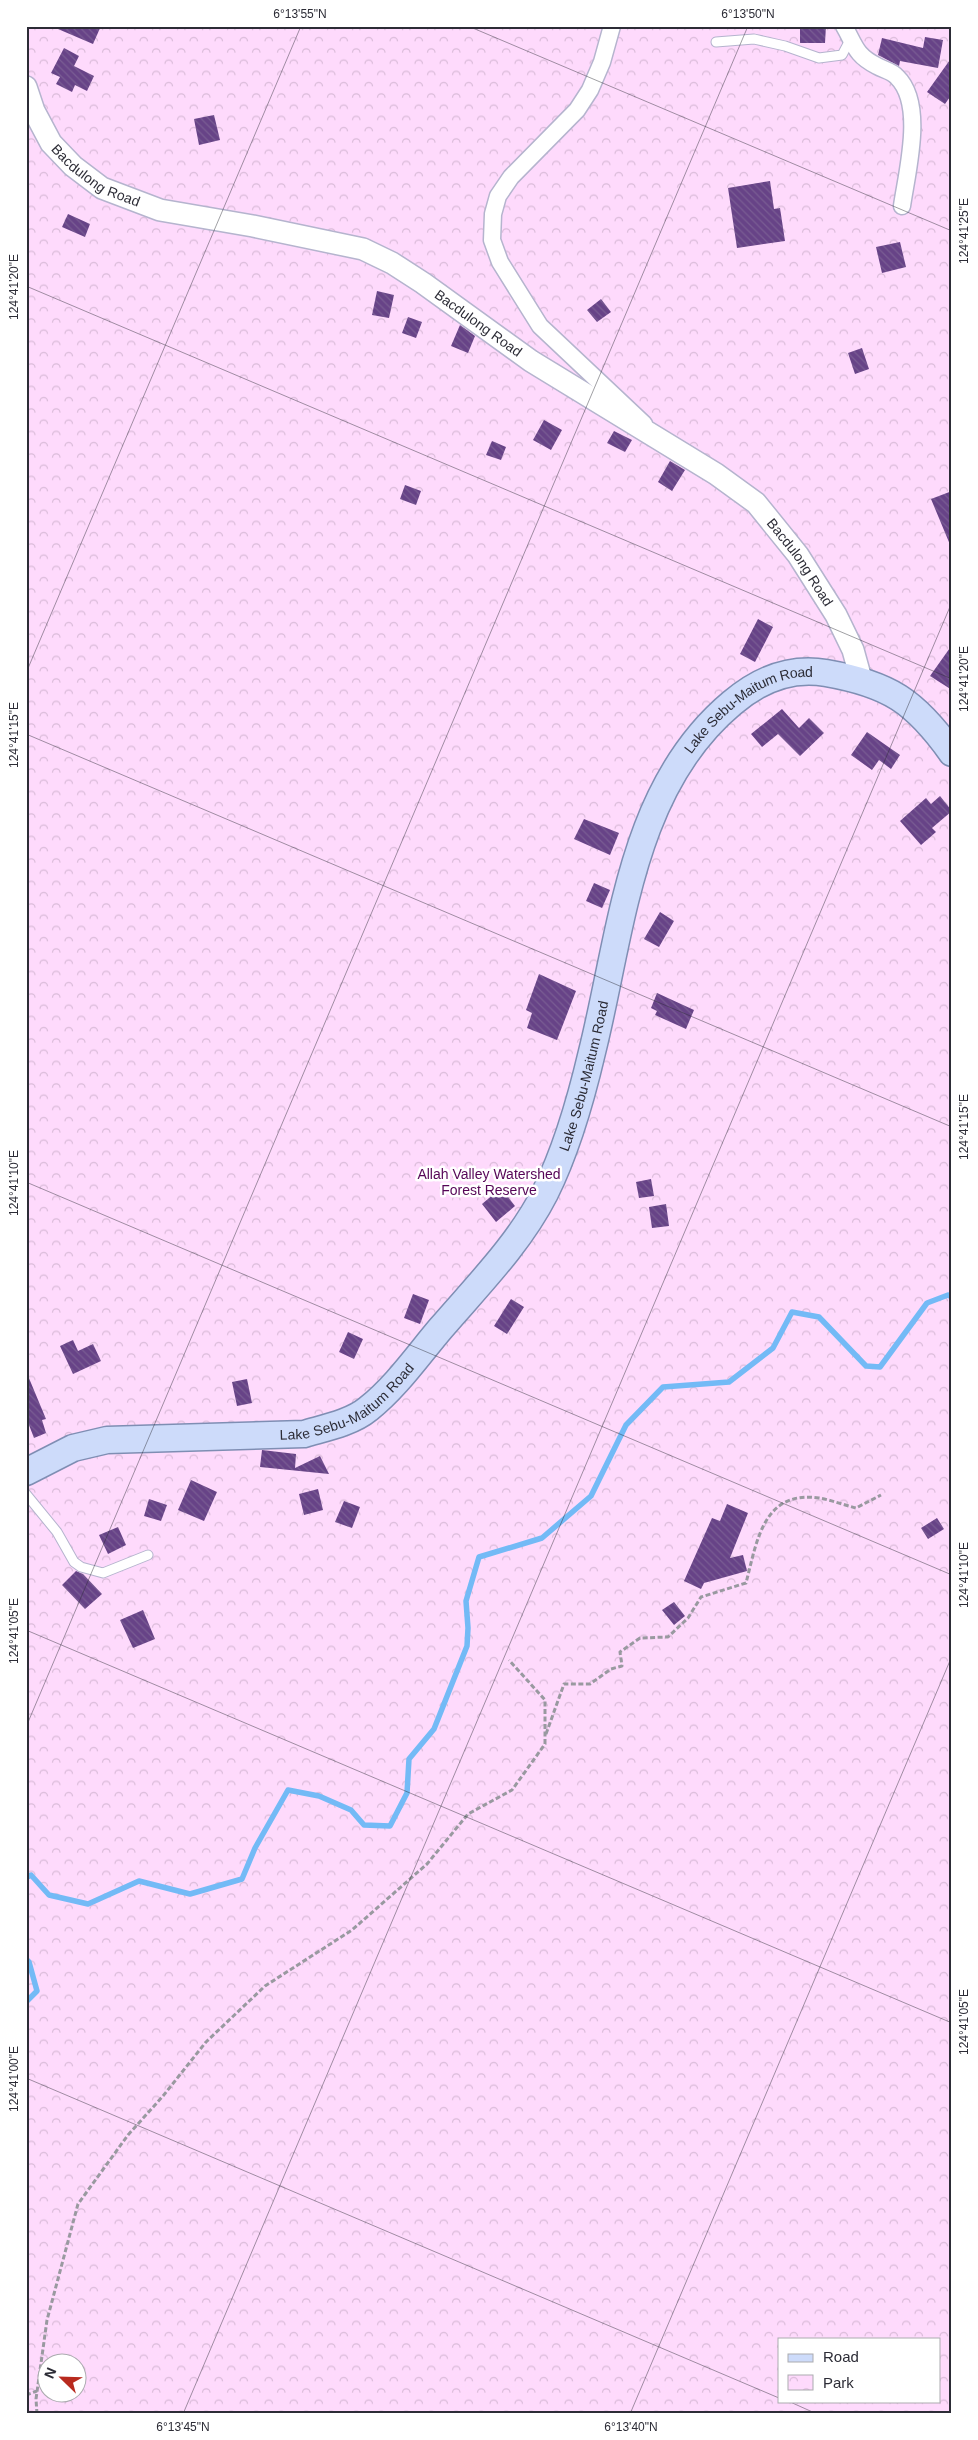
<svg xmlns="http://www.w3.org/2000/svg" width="978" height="2440" font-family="Arial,sans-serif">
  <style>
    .park { fill: url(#park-crowns); fill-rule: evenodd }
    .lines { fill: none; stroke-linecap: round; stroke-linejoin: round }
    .stream { stroke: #73baf6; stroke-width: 5.5 }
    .building { fill: url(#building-back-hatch) }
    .service-casing { stroke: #b5b4ce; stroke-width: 11 }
    .minor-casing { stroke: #b5b4ce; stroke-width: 19 }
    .tertiary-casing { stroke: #b5b4ce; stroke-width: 24 }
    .primary-casing { stroke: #7f8eb3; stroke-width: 29 }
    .path { stroke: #9999a0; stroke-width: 3; stroke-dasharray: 5 2.5; stroke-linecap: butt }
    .service { stroke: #fff; stroke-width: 9 }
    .minor { stroke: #fff; stroke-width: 16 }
    .tertiary { stroke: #fff; stroke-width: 21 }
    .primary { stroke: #cddbfa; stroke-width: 26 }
    .ticks { fill: none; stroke: #2c2c36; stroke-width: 1; stroke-opacity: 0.45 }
    .labels { text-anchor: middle; stroke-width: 5; stroke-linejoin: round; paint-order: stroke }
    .street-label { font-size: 14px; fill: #2c2c36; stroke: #fff }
    .park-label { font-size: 14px; fill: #560557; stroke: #fff }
    .neatline { fill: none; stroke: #2c2c36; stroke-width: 2 }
    .ticks-label { font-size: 12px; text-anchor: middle; fill: #2c2c36 }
  </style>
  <defs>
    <pattern id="park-crowns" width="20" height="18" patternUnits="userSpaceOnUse" patternTransform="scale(1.25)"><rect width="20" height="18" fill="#fedafc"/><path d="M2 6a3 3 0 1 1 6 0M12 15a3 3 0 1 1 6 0" fill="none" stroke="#dabbd9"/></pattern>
    <pattern id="building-back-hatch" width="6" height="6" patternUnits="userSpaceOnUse" patternTransform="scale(1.25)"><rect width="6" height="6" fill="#674387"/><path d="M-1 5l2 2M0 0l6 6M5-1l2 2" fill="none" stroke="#795c93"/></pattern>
  </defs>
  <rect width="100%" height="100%" fill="#f6f6fb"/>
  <path class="park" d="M26 26H952V2414H26ZM779 2339H939V2401H779ZM48 2362H78V2392H48Z"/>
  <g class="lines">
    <path class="stream" d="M26 1878 31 1875 49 1895 88 1904 139 1881 190 1894 242 1879 255 1848 288 1790 319 1796 351 1810 364 1825 390 1826 407 1793 409 1759 434 1729 467 1646 468 1628 466 1601 479 1557 542 1538 591 1496 626 1425 663 1387 729 1382 773 1348 792 1312 819 1317 866 1366 880 1367 927 1303 948 1295 952 1297
      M26 1959 29 1962 37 1991 26 2002"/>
  </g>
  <path class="building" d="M51 26H101L93 44Z
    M800 26H826L825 43H800Z
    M925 37 943 40 938 68 900 61 899 66 878 55 882 38 923 48Z
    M64 48 79 56 74 66 94 76 87 91 75 85 72 92 56 84 60 77 51 73Z
    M952 57V94L945 104 927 92Z
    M214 115 220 140 199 145 194 119Z
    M770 181 774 209 780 208 785 241 737 248 728 188Z
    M68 214 90 224 85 237 62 227Z
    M900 242 906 267 882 273 876 247Z
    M377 291 394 295 389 318 372 315Z
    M601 299 611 312 597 322 587 310Z
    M408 317 422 322 416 338 402 333Z
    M460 325 475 336 468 353 451 346Z
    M862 348 869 369 855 374 848 353Z
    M544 420 562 430 551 450 533 440Z
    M614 431 632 440 625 452 607 443Z
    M492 441 506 447 501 460 486 455Z
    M670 461 685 470 672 491 658 482Z
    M405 485 421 491 416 505 400 499Z
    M952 491V547H951L931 499Z
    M758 619 773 627 755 662 740 654Z
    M952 645V690L930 676Z
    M782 709 799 728 809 718 824 733 800 756 778 734 762 747 751 734Z
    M867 732 900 755 891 769 879 760 872 770 851 755Z
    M940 796 952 811 932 828 936 832 921 845 900 821 926 798 931 804Z
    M584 819 619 833 610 855 574 839Z
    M594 883 610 890 602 908 586 901Z
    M660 912 674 921 659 947 644 939Z
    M539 974 576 991 557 1040 527 1028 532 1013 526 1010Z
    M657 993 694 1010 686 1029 655 1015 657 1011 651 1008Z
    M651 1179 654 1196 639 1198 636 1182Z
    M501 1188 515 1206 496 1222 482 1204Z
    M666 1204 669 1226 652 1228 649 1207Z
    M413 1294 429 1300 420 1324 404 1318Z
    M511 1299 524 1307 507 1334 494 1326Z
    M348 1332 363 1339 354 1359 339 1352Z
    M73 1340 78 1351 93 1344 101 1361 73 1374 60 1346Z
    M26 1371 46 1419 42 1420 46 1433 34 1438 29 1425 26 1426Z
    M247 1379 252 1403 237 1406 232 1382Z
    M262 1450 296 1454 295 1468 320 1456 329 1474 260 1467Z
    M191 1480 217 1492 204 1521 178 1510Z
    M318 1489 323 1510 304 1515 299 1494Z
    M149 1499 167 1505 161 1521 144 1516Z
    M344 1501 360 1507 352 1528 335 1522Z
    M727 1504 748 1513 730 1558 743 1555 747 1571 704 1583 701 1589 684 1581 712 1518 720 1521Z
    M937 1518 944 1529 928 1539 921 1528Z
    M118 1527 126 1545 108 1554 99 1535Z
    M76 1571 83 1574 102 1594 85 1609 62 1585Z
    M674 1602 685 1616 674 1625 662 1610Z
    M143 1610 155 1639 133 1648 120 1620Z"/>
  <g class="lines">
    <g class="service-casing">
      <path id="service" d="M716 42 754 39 785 46 819 58 842 55 850 40
        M26 1494 57 1532 74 1562 81 1567 103 1573 148 1555"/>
    </g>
    <g class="minor-casing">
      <path id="minor" d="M612 26 602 62 590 90 577 110 511 177 498 196 493 214 492 240 500 262 540 326 644 424
        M844 26C855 45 855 55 877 66 884 70 892 71 897 77 925 104 907 171 902 206"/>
    </g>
    <g class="tertiary-casing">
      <g id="tertiary">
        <path id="s1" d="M26 87 34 111 51 143 73 166 102 188 160 210 253 226 363 249 392 263 423 283 531 361 716 474 756 503 798 555 836 615 853 650 861 679"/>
      </g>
    </g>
    <g class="primary-casing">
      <g id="primary">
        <path id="s2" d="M26 1472 73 1448 107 1440 304 1434C324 1428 351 1423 368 1409 396 1387 418 1355 441 1328 478 1285 519 1244 545 1193 567 1149 581 1099 592 1052 622 932 630 788 732 703 759 680 791 667 826 673 889 684 915 701 952 753"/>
      </g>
    </g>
    <path class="path" d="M546 1734 564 1684H590L611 1669 622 1666 620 1652 640 1638 668 1637 688 1618 701 1597 746 1583C757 1541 763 1490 819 1498 831 1500 844 1505 856 1508L881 1495
      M26 2395 37 2391
      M37 2414 36 2399 47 2320 78 2204 128 2135 163 2096 206 2042 265 1986 352 1930 427 1864 468 1814 512 1790 545 1744V1700L509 1660"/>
    <use href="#service" class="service"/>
    <use href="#minor" class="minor"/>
    <use href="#tertiary" class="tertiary"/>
    <use href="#primary" class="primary"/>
  </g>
  <path class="ticks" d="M468 26 952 231M26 286 952 679M26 673 301 26M26 734 952 1127M26 1182 952 1575M26 1630 952 2023M26 1727 748 26M26 2078 779 2398M788 2401 817 2414M183 2414 952 602M630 2414 952 1656"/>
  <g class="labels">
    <g class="street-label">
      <text dy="5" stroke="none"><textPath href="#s1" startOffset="118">Bacdulong Road</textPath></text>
      <text dy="5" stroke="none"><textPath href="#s1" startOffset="536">Bacdulong Road</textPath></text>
      <text dy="5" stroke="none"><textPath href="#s1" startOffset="941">Bacdulong Road</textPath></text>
      <text dy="5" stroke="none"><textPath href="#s2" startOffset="1178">Lake Sebu-Maitum Road</textPath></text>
      <text dy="5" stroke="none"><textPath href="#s2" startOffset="758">Lake Sebu-Maitum Road</textPath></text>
      <text dy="5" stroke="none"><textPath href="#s2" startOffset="338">Lake Sebu-Maitum Road</textPath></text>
    </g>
    <g class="park-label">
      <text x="489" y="1179">Allah Valley Watershed<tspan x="489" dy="16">Forest Reserve</tspan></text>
    </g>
  </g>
  <rect width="978" height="2440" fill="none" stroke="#ffffff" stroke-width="55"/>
  <rect x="778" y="2338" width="162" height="65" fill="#ffffff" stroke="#ababaf"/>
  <rect x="788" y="2354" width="25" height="8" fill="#cddbfa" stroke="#ababaf"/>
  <text x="823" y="2362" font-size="15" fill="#2c2c36">Road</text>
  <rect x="788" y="2375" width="25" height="15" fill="url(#park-crowns)" stroke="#ababaf"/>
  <text x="823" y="2388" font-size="15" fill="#2c2c36">Park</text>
  <g transform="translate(62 2378) rotate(293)"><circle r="24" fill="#ffffff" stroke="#ababaf"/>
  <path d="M0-4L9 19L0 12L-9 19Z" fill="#b82a1e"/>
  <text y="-8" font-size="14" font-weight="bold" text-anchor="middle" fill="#2c2c36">N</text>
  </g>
  <rect x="28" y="28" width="922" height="2384" class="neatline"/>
  <g class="ticks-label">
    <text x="300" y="18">6°13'55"N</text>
    <text x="748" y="18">6°13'50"N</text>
    <text transform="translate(964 231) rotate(-90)" y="4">124°41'25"E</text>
    <text transform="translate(14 287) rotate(-90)" y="4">124°41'20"E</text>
    <text transform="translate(964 679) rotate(-90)" y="4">124°41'20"E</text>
    <text transform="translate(14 735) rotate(-90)" y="4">124°41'15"E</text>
    <text transform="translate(964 1127) rotate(-90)" y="4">124°41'15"E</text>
    <text transform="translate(14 1183) rotate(-90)" y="4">124°41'10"E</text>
    <text transform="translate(964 1575) rotate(-90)" y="4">124°41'10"E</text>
    <text transform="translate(14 1631) rotate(-90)" y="4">124°41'05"E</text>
    <text transform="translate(964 2022) rotate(-90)" y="4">124°41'05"E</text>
    <text transform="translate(14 2079) rotate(-90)" y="4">124°41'00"E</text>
    <text x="183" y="2431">6°13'45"N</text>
    <text x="631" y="2431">6°13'40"N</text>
  </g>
</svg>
